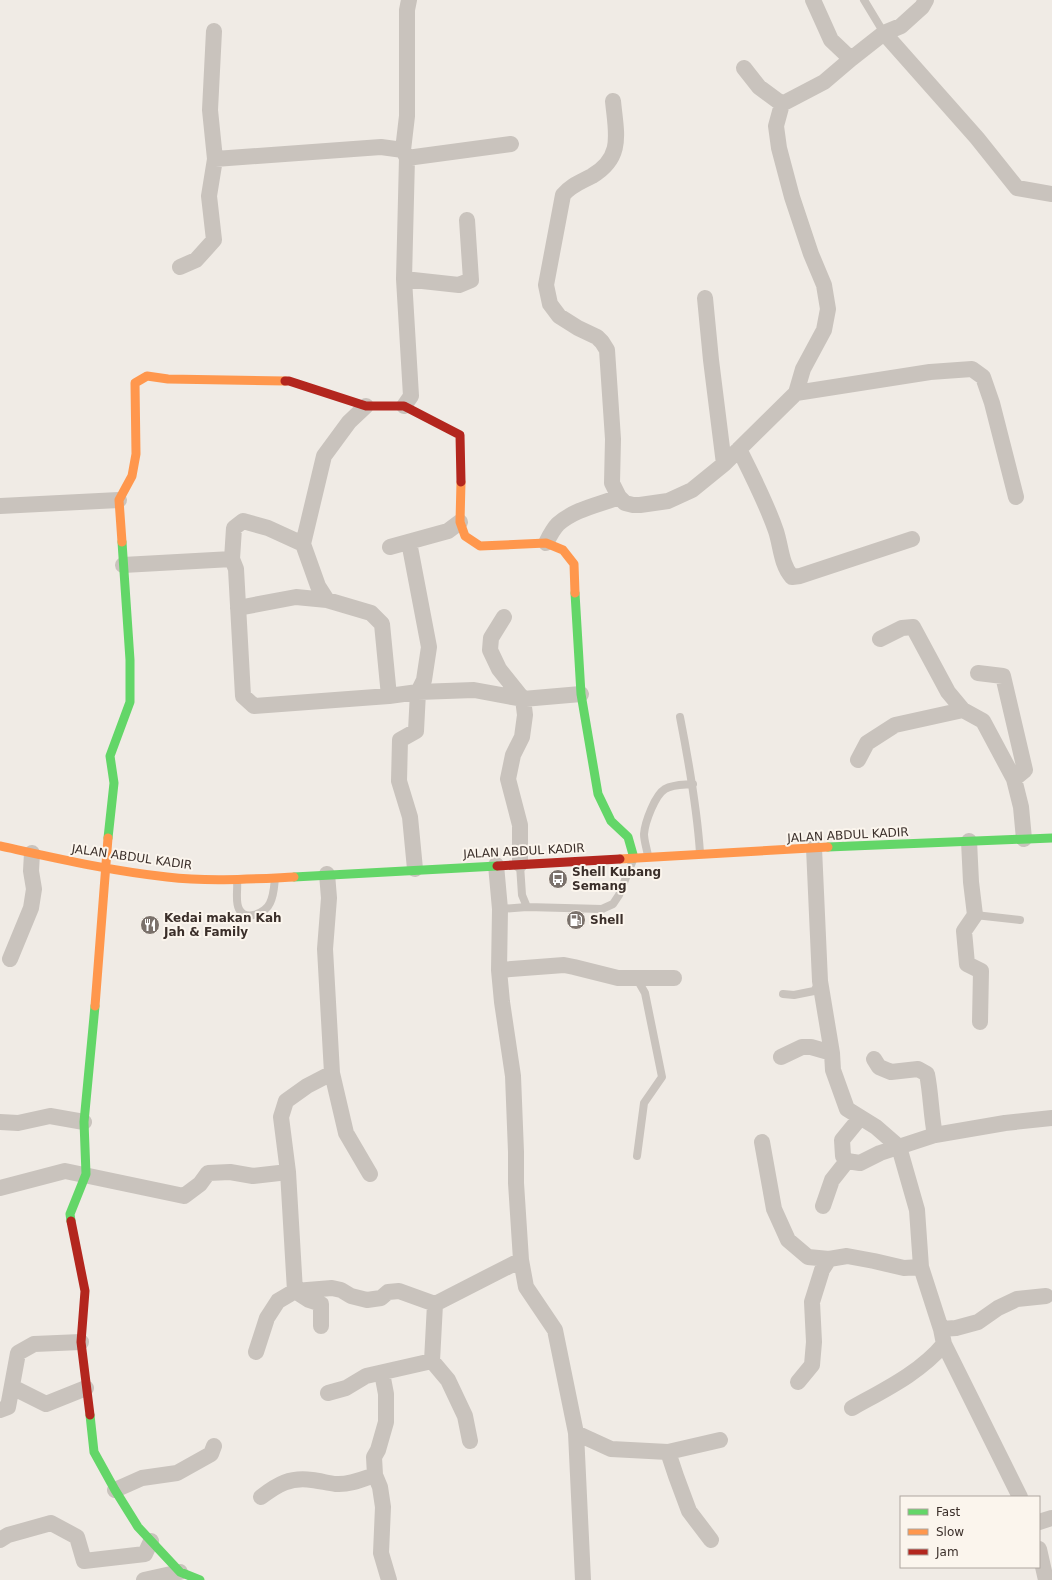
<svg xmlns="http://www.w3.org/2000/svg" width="1052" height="1580" font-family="'DejaVu Sans',sans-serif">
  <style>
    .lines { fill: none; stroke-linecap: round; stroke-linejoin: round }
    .lane { stroke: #c9c3bd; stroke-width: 8 }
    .street { stroke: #c9c3bd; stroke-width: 16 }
    .fast { stroke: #63d668; stroke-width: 9 }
    .slow { stroke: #ff974d; stroke-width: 9 }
    .jam { stroke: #b3261e; stroke-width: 9 }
    .labels { text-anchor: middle; stroke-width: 4; stroke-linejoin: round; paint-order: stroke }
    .street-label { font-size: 12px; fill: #3b2f2a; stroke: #fbf5ed }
    .poi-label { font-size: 12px; font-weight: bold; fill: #3b2f2a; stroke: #fbf5ed; text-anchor: start }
  </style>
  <rect width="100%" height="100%" fill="#f0ebe5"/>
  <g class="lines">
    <path class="lane" d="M864 0 884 33
      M680 717C689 763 697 807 700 853
      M648 856C647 849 644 841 644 834 645 822 655 795 665 789 674 784 684 785 693 784
      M520 865 522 895 527 907 602 909 613 904 619 895 633 860
      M237 881C238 890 235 901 239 909 245 922 266 913 270 903 274 895 274 887 275 878
      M500 909 527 907
      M975 915 1020 920
      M637 979 645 993 662 1077 644 1103 637 1156
      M783 994 794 995 814 991 820 982"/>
    <path class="street" d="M813 0 831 40 851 59
      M884 33 977 138 1017 188 1052 194
      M744 68 759 87 782 104
      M613 101C616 133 624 157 592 176 581 182 571 185 563 195L546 285 550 304 559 316 578 328 597 337 602 342 607 350 613 439 612 483 619 497 625 503 633 505H640L668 501 692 490 724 464 796 393 803 369 824 330 828 309 824 285 811 254 792 197 779 148 776 126 782 104 824 82 851 59 884 33 901 26 922 7 926 0
      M407 158 511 144
      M215 159 381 147 403 150
      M180 267 196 260 214 240 209 196 215 159 210 110 214 31
      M404 279 459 285 471 280 467 220
      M705 298 711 360 724 464
      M796 393 930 372 972 369 983 377 992 403 1016 497
      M404 406 411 396 404 279 407 158 403 150 407 116V10L409 0
      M739 449C752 475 766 502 776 531 781 546 781 565 792 577L800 576 912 539
      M0 506 119 500
      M546 543C549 537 553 529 558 524 575 509 598 505 619 497
      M303 544 324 456 349 422 366 406
      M390 547 448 531 460 522
      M123 565 232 559
      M327 600 318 586 303 544 268 528 243 521 234 528 232 559 236 569 243 696 254 706 389 696 418 692 424 680 429 647 409 542
      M238 608 296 597 327 600 371 613 382 624 389 696
      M504 617 491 638 490 650 499 669 523 699 525 715 522 737 513 755 508 779 520 825V864
      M880 639 902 628 913 627 948 692 963 710
      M978 673 1003 676 1025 770 1014 779
      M858 760 867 743 895 725 963 710 983 721 1014 779 1021 807 1024 839
      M969 841 971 882 975 915 964 931 967 964 981 971 980 1022
      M814 848 820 981 832 1053 833 1070 847 1109 876 1127 899 1147 917 1210 921 1267 941 1329 944 1344 1020 1497
      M496 865 500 909 499 970 502 1002 513 1076 516 1152V1183L521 1260 526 1287 555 1330 576 1433 583 1580
      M415 869 410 817 399 781 400 740 416 731 418 692 474 690 523 699 581 694
      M327 874 329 898 325 949 332 1073 346 1133 370 1174
      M10 959 31 908 34 889 31 871 32 853
      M499 970 564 965 574 967 618 978H674
      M781 1057 802 1047H811L832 1053
      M874 1059 879 1067 891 1072 918 1069 927 1074C931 1094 931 1115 935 1135
      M860 1118 842 1140 843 1156 847 1161 860 1163 880 1153 935 1135 1005 1123 1052 1118
      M0 1122 18 1123 50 1116 84 1122
      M762 1142 774 1209 788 1240 808 1257 829 1259
      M0 1188 65 1171 184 1196 200 1184 208 1173 230 1172 253 1176 288 1172
      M823 1206 832 1180 847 1161
      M321 1326V1304L309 1300 295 1291 288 1172 281 1117 286 1101 307 1086 332 1073
      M941 1329 956 1328 978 1322 998 1308 1017 1299 1046 1296
      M256 1352 267 1318 278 1301 295 1291 332 1288 341 1290 351 1296 367 1300 381 1298 388 1292 399 1291 435 1304
      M382 1373 386 1394V1422L378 1450 374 1457 375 1475 380 1487 383 1507 381 1553 389 1580
      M798 1382 812 1365 814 1342 812 1302 822 1270 829 1259 847 1256 874 1261 904 1268 921 1267
      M12 1387 46 1404 86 1388
      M328 1393 346 1388 366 1376 432 1361
      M852 1408C884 1390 920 1373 944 1344
      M0 1410 8 1407 18 1353 34 1344 81 1342
      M576 1433 611 1449 668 1452 720 1440
      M470 1441 465 1416 448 1380 432 1361 435 1304 521 1260
      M668 1452 676 1476 689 1511 711 1540
      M115 1490 142 1478 177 1473 211 1454 214 1446
      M261 1497C278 1484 290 1477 312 1480 320 1481 328 1483 336 1484 350 1485 363 1479 375 1475
      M1039 1522 1052 1518
      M0 1540 8 1535 51 1523 77 1537 84 1561 145 1554 151 1541
      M1039 1549 1046 1580
      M144 1580 180 1572"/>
    <path class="fast" d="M575 593 581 694 598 794 611 821 628 837 634 858
      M108 838 114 783 110 756 130 702V660L122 542
      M828 847 1052 838
      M294 877 497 866
      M71 1221 70 1214 86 1174 84 1122 95 1006
      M90 1415 94 1452 115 1490 138 1527 180 1572 200 1580"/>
    <path class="slow" d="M461 482 460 522 465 536 480 546 546 543 563 550 574 564 575 593
      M122 542 119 500 132 476 136 454 135 383 147 376 168 379 285 381
      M0 846C55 858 111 871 167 877 209 882 252 879 294 877
      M620 859 828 847
      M95 1006 108 838"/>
    <path class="jam" d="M285 381H289L366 406H404L460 435 461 482
      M497 866 620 859
      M71 1221 85 1291 81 1342 90 1415"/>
  </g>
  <defs>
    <g id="bus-disc" transform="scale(1)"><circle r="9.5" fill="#7a716b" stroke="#fbf5ed"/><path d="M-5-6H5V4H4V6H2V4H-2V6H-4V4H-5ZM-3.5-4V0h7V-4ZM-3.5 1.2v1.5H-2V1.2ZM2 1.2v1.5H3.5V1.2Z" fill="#fff"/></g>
    <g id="fuel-disc" transform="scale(1)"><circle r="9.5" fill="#7a716b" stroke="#fbf5ed"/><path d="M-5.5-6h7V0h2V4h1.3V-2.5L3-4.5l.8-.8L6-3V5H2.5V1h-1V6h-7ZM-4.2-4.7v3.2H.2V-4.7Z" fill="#fff"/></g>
    <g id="restaurant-disc" transform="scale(1)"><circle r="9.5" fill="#7a716b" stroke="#fbf5ed"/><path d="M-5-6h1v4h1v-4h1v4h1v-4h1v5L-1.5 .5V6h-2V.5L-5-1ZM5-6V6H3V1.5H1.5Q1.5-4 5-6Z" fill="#fff"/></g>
  </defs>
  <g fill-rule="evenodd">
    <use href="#bus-disc" x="558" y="879"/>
    <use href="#fuel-disc" x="576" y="920"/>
    <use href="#restaurant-disc" x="150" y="925"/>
  </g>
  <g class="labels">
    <g class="street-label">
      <text transform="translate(848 835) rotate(-3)" y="4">JALAN ABDUL KADIR</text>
      <text transform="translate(524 851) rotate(-3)" y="4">JALAN ABDUL KADIR</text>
      <text transform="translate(132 857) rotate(8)" y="4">JALAN ABDUL KADIR</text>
    </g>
    <g class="poi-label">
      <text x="572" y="876">Shell Kubang<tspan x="572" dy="14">Semang</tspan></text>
      <text x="164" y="922">Kedai makan Kah<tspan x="164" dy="14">Jah &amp; Family</tspan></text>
      <text x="590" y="924">Shell</text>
    </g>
  </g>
  <rect x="900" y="1496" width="140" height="72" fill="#fbf5ed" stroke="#aea69f"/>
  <rect x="908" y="1509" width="20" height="6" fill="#63d668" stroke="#aea69f"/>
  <text x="936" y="1516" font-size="12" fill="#3b2f2a">Fast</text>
  <rect x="908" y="1529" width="20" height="6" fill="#ff974d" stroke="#aea69f"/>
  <text x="936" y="1536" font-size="12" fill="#3b2f2a">Slow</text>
  <rect x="908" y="1549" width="20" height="6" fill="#b3261e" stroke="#aea69f"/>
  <text x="936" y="1556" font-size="12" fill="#3b2f2a">Jam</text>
</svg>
